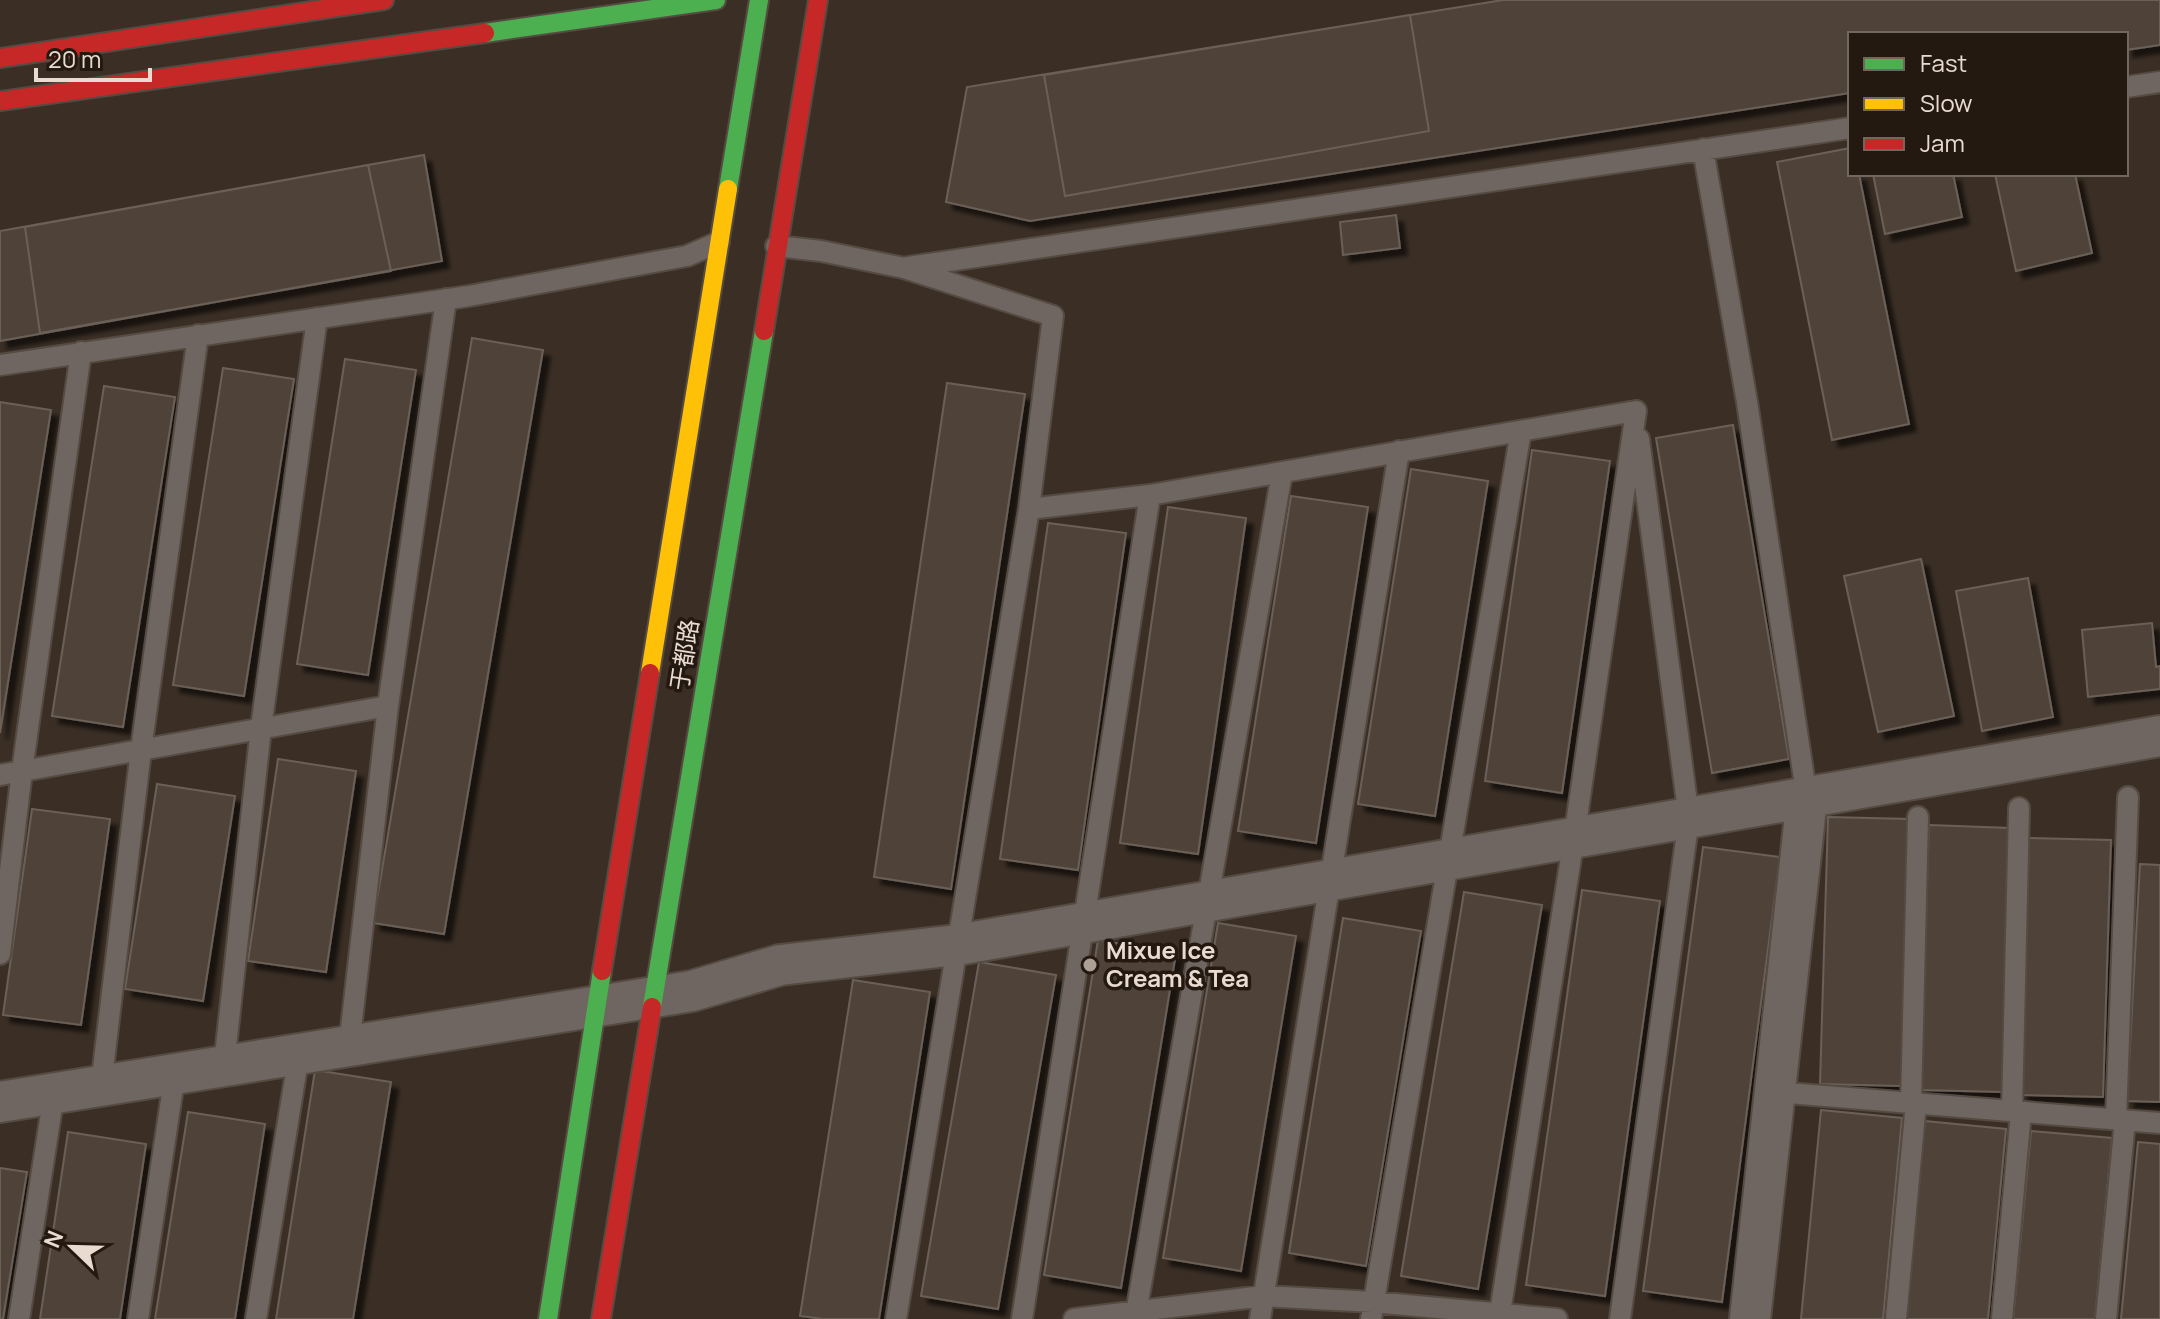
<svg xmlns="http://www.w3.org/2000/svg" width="2160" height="1319" font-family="Manrope,'Noto Sans SC',sans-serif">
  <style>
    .building { fill: #4f4339; stroke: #6b6058; stroke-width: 2; filter: url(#shadow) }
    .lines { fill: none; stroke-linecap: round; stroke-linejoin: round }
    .lane-casing { stroke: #554b42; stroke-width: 24 }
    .street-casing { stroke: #554b42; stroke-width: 44 }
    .fast-casing { stroke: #554b42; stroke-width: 22 }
    .slow-casing { stroke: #554b42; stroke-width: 22 }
    .jam-casing { stroke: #554b42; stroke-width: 22 }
    .lane { stroke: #6f6662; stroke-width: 20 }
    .street { stroke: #6f6662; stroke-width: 40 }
    .fast { stroke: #4caf50; stroke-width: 18 }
    .slow { stroke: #ffc107; stroke-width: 18 }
    .jam { stroke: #c62828; stroke-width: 18 }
    .poi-dot { fill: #ac9f94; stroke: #231911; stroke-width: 3 }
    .labels { text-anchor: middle; stroke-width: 7; stroke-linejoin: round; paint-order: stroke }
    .street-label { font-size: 24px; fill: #e9dbd0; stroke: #231911 }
    .poi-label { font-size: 24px; font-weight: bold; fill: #e9dbd0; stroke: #231911; text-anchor: start }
  </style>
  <defs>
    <filter id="shadow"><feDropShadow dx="7" dy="7" stdDeviation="2" flood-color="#0009"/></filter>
  </defs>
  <rect width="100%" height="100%" fill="#3b2f25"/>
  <path class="building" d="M1503 0H2160V45L2126 50V34H1850V93L1030 221 946 202 967 87Z
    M1410 15 1429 131 1065 196 1044 75Z
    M1850 148V174H1859L1909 424 1832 440 1777 162Z
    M424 155 442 261 0 341V231Z
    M368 165 391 271 40 333 25 227Z
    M1873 174H1953L1962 217 1885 234Z
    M1995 174H2075L2092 253 2016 271Z
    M1396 215 1400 248 1343 255 1340 222Z
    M472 338 543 350 444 934 373 923Z
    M345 359 416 370 368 675 297 664Z
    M223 368 294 379 244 696 173 685Z
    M947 383 1025 394 951 889 874 877Z
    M104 386 175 397 123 727 52 716Z
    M0 402 51 410 0 733Z
    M1733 425 1789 759 1712 773 1656 438Z
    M1532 450 1610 461 1562 793 1485 781Z
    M1411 469 1488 481 1435 816 1358 804Z
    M1291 496 1368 507 1316 843 1238 831Z
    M1168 507 1246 518 1198 854 1120 843Z
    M1048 523 1126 533 1078 870 1000 859Z
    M1921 559 1954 716 1878 732 1844 576Z
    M2028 578 2053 717 1982 731 1956 591Z
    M2152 623 2156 667 2160 666V689L2088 697 2082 630Z
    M278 759 356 771 326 972 248 961Z
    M157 784 235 796 203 1001 125 989Z
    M32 809 110 819 81 1025 3 1015Z
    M1828 817 1910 819 1901 1086 1820 1084Z
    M1929 825 2010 828 2002 1092 1920 1090Z
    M2029 838 2111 840 2103 1097 2021 1095Z
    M1703 847 1780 857 1722 1302 1643 1291Z
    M2140 864 2160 865V1102L2127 1101Z
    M1582 890 1660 901 1605 1296 1526 1285Z
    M1464 892 1542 905 1478 1289 1401 1276Z
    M1343 918 1421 931 1366 1266 1289 1253Z
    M1218 923 1296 936 1241 1271 1163 1258Z
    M1098 940 1176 953 1121 1288 1044 1275Z
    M979 962 1056 975 998 1309 921 1296Z
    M853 980 930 992 879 1319H823L800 1316Z
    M315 1070 391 1082 353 1319H276Z
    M1821 1110 1902 1118 1883 1319H1801Z
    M188 1112 265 1124 235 1319H155Z
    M1925 1121 2006 1129 1988 1319H1906Z
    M2031 1131 2112 1138 2095 1319H2013Z
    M68 1132 146 1144 120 1319H40Z
    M2138 1142 2160 1144V1319H2121Z
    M0 1168 27 1172 3 1319H0Z"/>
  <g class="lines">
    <g class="lane-casing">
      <path id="lane" d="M2126 87 2160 82
        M1703 149 1747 402 1807 798
        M776 246 821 251 904 268 1053 316 1029 509 896 1319
        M908 267 1850 128
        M0 365 469 296 687 256 719 242
        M1029 509 1150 495 1636 411
        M0 775 388 706
        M0 954 22 771 81 352
        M349 1046 388 706 446 299
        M224 1065 261 728 317 318
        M101 1086 141 750 198 335
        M1775 1092 2160 1123
        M1911 1103 1918 817
        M2012 1111 2019 808
        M2116 1119 2128 797
        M19 1319 54 1094
        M138 1319 175 1074
        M256 1319 299 1054
        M1022 1319 1150 495
        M1074 1319 1263 1296 1373 1302 1557 1319
        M1135 1319 1282 473
        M1260 1319 1399 451
        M1371 1319 1521 431
        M1499 1319 1574 838 1636 411
        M1620 1319 1689 818 1639 439
        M1896 1319 1916 1103
        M2002 1319 2021 1112
        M2106 1319 2125 1120"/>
    </g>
    <g class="street-casing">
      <path id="street" d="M0 1102 692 991 780 965 957 945 2160 736
        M1750 1319 1807 798"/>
    </g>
    <g class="fast-casing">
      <path id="fast" d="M485 33 716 0
        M728 189 759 0
        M652 1007 764 331
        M548 1319 602 971"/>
    </g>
    <g class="slow-casing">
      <path id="slow" d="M650 673 728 189"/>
    </g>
    <g class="jam-casing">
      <path id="jam" d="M0 58 384 0
        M0 101 485 33
        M764 331 818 0
        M602 971 650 673
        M601 1319 652 1007"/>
    </g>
    <use href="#lane" class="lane"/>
    <use href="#street" class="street"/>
    <use href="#fast" class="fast"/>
    <use href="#slow" class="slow"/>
    <use href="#jam" class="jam"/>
  </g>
  <circle class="poi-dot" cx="1090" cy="965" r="8"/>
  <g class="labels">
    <g class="street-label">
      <text transform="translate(685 655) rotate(-81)" y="8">于都路</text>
    </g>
    <g class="poi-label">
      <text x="1106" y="959">Mixue Ice<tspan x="1106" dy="28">Cream &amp; Tea</tspan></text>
    </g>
  </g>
  <rect x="1848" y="32" width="280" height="144" fill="#231911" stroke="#72675d" stroke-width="2"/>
  <rect x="1864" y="58" width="40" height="12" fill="#4caf50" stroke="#72675d" stroke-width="2"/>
  <text x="1920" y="72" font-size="24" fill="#e9dbd0">Fast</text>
  <rect x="1864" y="98" width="40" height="12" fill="#ffc107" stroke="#72675d" stroke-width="2"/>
  <text x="1920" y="112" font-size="24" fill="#e9dbd0">Slow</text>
  <rect x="1864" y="138" width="40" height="12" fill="#c62828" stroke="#72675d" stroke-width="2"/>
  <text x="1920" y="152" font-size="24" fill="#e9dbd0">Jam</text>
  <g transform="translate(72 1247) rotate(293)" stroke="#231911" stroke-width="6" paint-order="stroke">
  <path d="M0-6L14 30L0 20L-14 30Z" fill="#e9dbd0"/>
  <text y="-12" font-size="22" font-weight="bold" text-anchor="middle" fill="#e9dbd0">N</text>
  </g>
  <path d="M36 68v12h114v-12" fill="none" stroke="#e9dbd0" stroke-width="4"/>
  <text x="48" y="68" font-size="24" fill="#e9dbd0" stroke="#231911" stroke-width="6" paint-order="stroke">20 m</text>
</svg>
